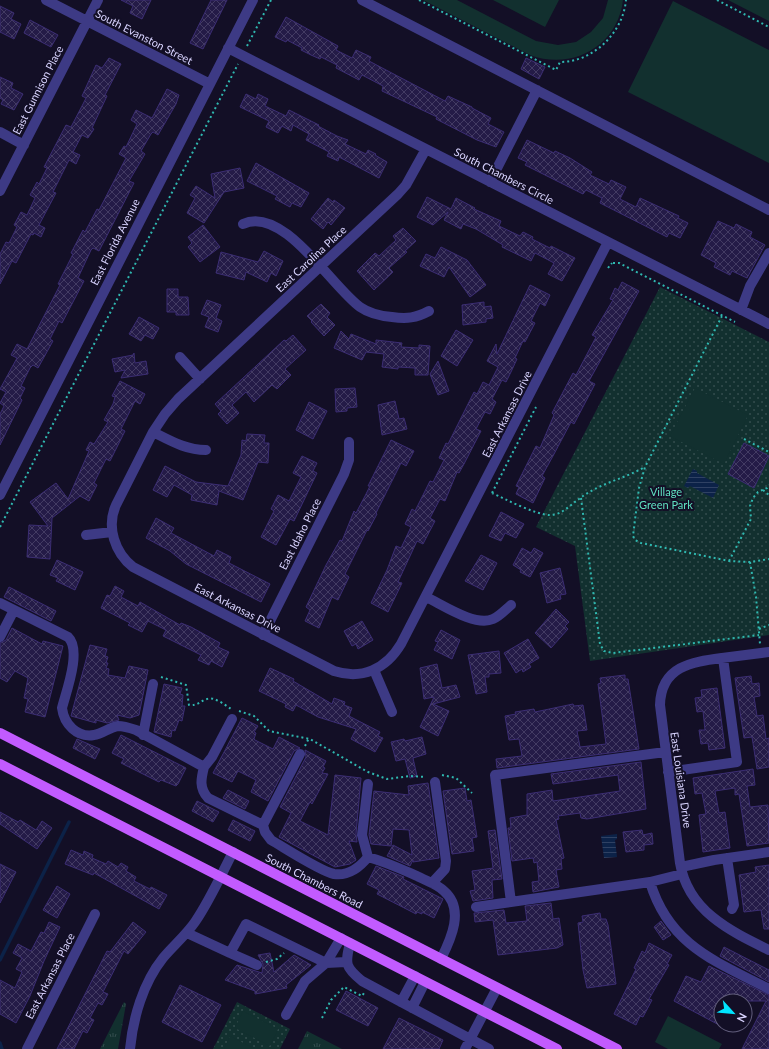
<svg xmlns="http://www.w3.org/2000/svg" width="769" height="1049" font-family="Lato,sans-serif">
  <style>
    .grass { fill: url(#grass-tufts) }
    .park { fill: url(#park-dots) }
    .pitch { fill: #12302f }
    .water { fill: url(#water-rules) }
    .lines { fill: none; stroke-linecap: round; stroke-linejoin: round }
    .stream { stroke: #0c2248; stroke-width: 3.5 }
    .building { fill: url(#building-cross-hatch); stroke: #3b2d73 }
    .path { stroke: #2fb8b0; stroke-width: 2; stroke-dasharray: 2 3; stroke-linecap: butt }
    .minor { stroke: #3d3a85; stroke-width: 10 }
    .major { stroke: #c25bff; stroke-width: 10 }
    .labels { text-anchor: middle; stroke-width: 4; stroke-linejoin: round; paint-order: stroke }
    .street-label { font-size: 11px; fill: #d9d4ff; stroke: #130f26 }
    .park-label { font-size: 11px; fill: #5fe0c0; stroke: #130f26 }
  </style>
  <defs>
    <pattern id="grass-tufts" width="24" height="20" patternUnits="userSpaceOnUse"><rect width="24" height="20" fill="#12302f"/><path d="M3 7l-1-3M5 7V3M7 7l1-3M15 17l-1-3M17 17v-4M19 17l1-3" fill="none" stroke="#344d4e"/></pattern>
    <pattern id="park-dots" width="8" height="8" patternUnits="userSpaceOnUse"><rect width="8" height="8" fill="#12302f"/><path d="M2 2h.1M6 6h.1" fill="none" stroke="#344d4e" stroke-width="1.8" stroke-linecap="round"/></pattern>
    <pattern id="water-rules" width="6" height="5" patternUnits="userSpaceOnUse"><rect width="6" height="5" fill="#0c2248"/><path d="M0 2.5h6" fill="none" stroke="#2f4163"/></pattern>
    <pattern id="building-cross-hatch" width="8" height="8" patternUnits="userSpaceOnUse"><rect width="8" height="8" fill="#241b47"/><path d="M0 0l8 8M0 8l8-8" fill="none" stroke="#433b63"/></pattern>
  </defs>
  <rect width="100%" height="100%" fill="#130f26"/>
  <path class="grass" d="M124 1002 126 1004 118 1049H100Z
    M307 1031 342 1049H298Z"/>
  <path class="park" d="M660 287 769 342V635L590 661 575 546 536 527Z
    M237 1002 290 1029 280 1049H213Z"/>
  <path class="pitch" d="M423 0H457L536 41 558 45 576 42 591 32 603 18 608 0H623C618 46 572 71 530 55Z
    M493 0H559L545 27Z
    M728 0H769V21Z
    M673 1 769 50V163L628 92Z
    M695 388 748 415 724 464 670 436Z
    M243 1011 278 1029 270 1046 235 1028Z
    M668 1016 722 1044 719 1049H668L655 1042Z
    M230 1036 255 1049H224Z"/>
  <path class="water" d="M693 469 697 471V473L719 485 713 498 690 486 688 488 684 486Z
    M617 834V839L615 840 617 857 604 858 601 836Z"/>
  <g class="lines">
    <path class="stream" d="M0 960 69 822
      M0 1043 2 1049"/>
  </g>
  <path class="building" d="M121 0H151L142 19 130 13 133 6Z
    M211 0H227L203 49 190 43Z
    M0 6 14 13 11 19 21 24 14 39 0 32Z
    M286 17 338 46 336 50 352 58 356 50 371 57 369 61 445 101 448 96 472 107V108L491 118 488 124 504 132 496 147 477 140 436 119 437 117 382 91 383 86 362 75 359 80 336 68 337 65 321 57 320 59 311 55 301 50 302 48 287 40 286 42 275 37Z
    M30 20 58 35 51 47 24 33Z
    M109 58 121 64 105 95 107 96 92 128 94 129 88 138 82 135 73 152 80 155 76 164 69 160 53 192 56 193 39 225 45 228 41 237 34 233 33 235 31 234 16 263 12 261 0 284V254L6 242 9 243 17 227 14 225 21 212 27 215 35 198 30 195 37 182 39 184 47 168 44 167 66 125 71 127 83 104 86 98 82 96 96 65 102 68Z
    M526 58 545 67 539 79 521 69Z
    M0 77 13 83 11 88 23 94 14 110 1 104 3 100 0 98Z
    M167 89 179 95 176 104 158 135 153 132 151 134 141 151 145 154 129 181 134 183 99 251 93 248 91 250 78 278 84 281 62 323 59 321 50 339 53 341 38 368 33 365 30 368 21 386 25 388 20 398 22 400 0 445V414L4 406 0 403 6 392 0 389 17 358 11 355 17 344 27 349 60 285 58 284 73 254 71 253 83 230 85 232 97 209 99 210 126 158 119 154 124 146 126 147 137 124 131 120 136 110 152 118Z
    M246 94 256 99 258 94 268 99 265 106 286 116 289 110 319 125 318 126 337 136 348 140 345 144 366 154 368 150 376 154 375 155 387 162 379 178 339 157 338 161 327 156 329 152 306 140 309 134 293 125 291 131 282 126 278 133 266 127 269 121 240 107Z
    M527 140 554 153 555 151 570 158 592 172 590 175 609 184 611 180 626 187 620 199 636 207 640 198 679 216 678 218 688 223 680 238 669 233 667 237 600 203 602 198 586 190 583 194 525 165 527 162 518 158Z
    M256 163 309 193 301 207 292 203 290 207 275 199 277 196 247 181Z
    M240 168 244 188 224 192 204 223 187 213 195 198 190 195 196 186 215 198 211 174Z
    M427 197 451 209 456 198 475 208 474 209 501 221 499 226 520 236 523 232 533 237 532 239 550 248 551 246 575 258 562 281 548 274 554 263 535 253 531 261 502 247 503 245 476 229 463 224 461 229 444 220 448 212 433 225 417 217Z
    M328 198 333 202 334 200 345 208 331 225 328 222 323 229 311 219Z
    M718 221 734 228 736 224 752 232 750 237 765 245 747 278 732 271 730 275 714 267 716 263 701 255Z
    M203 225 220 247 200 262 188 247 192 243 188 237Z
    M403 228 416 241 405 251 407 252 389 268 393 272 374 290 357 271 375 253 379 256 396 240 393 236Z
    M441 247 467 260 486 285 470 297 449 267 444 277 420 266 426 254 435 258Z
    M264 251 283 261 276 276 271 273 267 282 246 272 244 280 216 273 221 252 258 262Z
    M622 282 639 291 589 381 595 384 574 424 571 422 553 456 542 476 545 478 533 503 516 494 519 487 516 486 536 446 540 448 554 415 552 413 573 373 576 375 596 337 592 335 613 300 610 299 615 288 618 290Z
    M530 285 550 295 545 306 540 303 531 321 535 323 525 342 523 341 515 358 517 359 511 372 506 382 502 380 492 399 496 402 490 414 485 412 476 429 481 431 464 464 459 473 457 472 445 501 440 499 430 518 435 521 423 544 417 541 398 582 402 583 388 612 371 603 387 570 396 546 401 548 411 527 405 524 412 509 415 511 430 481 433 482 444 460 439 458 446 443 448 444 474 392 477 394 483 382 489 385 498 367 487 361 496 344 497 354Z
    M167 289H178V297H188L189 315H176V312H167Z
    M207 300 221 305 216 318 222 321 218 332 205 327 209 317 201 314Z
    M484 302V307L491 306 493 318 486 319V322L463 325 462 305Z
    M321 304 330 313 327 317 335 325 324 336 311 322 312 321 307 316Z
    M139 317 159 328 153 339 145 335 141 341 129 334Z
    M456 330 473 340 457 366 441 356Z
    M341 331 349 339 351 334 376 344V340L402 343 401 347 419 348V345L430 346 428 375H415V368L398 367V369L382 367 384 354 366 352 362 360 334 348Z
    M293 335 306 350 285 369 291 375 277 389 272 385 254 402 246 392 232 405 239 413 227 424 218 414 221 411 215 404 284 340 286 341Z
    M134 353 135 363 146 361 148 374 121 378 125 370 115 372 112 359 133 355Z
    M438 361 449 391 438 395 430 374Z
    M120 381 145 394 140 404 135 401 121 429 125 431 110 461 106 459 94 483 97 485 89 501 80 496 52 518 50 559 27 557 29 525 48 526 30 502 56 483 68 499 89 451 86 450 90 442 94 444 108 422 104 420 113 404 115 397 112 396Z
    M355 388 357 407 347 408V411L336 412 335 389Z
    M395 401 399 419 404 418 407 429 382 435 378 405Z
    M309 402 327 411 313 439 296 430Z
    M247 434 265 435 264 443H269L268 463 258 462 243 500 219 491 217 505 191 500 192 495 174 485 167 497 153 490 165 466 196 482 228 486 241 455 242 440 246 441Z
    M391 440 414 451 406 466 401 463 376 513 377 514 368 531 367 530 345 574 349 577 338 600 332 597 319 628 305 621 310 610 306 607 326 565 340 540 342 541 354 511 356 513 365 496 370 486H368Z
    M744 443 769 456 754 488 728 474Z
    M302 456 317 463 313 471 317 473 294 521 290 519 276 545 261 537 274 511 271 509 278 495 289 501 301 477 293 473Z
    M501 512 524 524 516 538 505 533 501 541 489 536Z
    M156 518 174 528 171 533 214 556 217 550 231 557 229 563 270 584 261 602 186 564 170 551 146 538Z
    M522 548 531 553 534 548 543 553 530 577 520 572 521 570 513 565Z
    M481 555 497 563 483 590 465 581Z
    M57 560 83 572 75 590 56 581 58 578 50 575Z
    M560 568 566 594 560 595 561 599 547 603 540 573Z
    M115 586 124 591 121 597 138 606 140 602 180 625 181 623 191 627 220 643 218 647 229 652 222 667 211 661 209 665 198 660 201 655 163 636 166 630 148 621 142 632 128 625 130 623 101 608 107 595 110 596Z
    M9 587 56 611 51 621 4 597Z
    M556 609 569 622 565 626 568 629 551 648 535 633Z
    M362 621 373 640 358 649 356 644 352 646 344 631Z
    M12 628 42 644 43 641 63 646 45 717 25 712 28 699 24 698 28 678 15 671 7 682 0 678V643L6 640Z
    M441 630 460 640 452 659 434 650 438 642 435 641Z
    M528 639 539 658 529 664 531 667 523 672 522 669 516 673 504 653Z
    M90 645 107 649 105 656 108 657 106 663H108L106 668 109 669 108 675 125 678 129 666 148 670 139 715 130 718 117 715 119 720 107 723 96 720V723L71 716Z
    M499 651 501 673 489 674V677H485L487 692 476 694 468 655Z
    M437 664 442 688 456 685 460 697 433 704 449 711 438 736 420 727 434 697 424 699 420 668Z
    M270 668 294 679 293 681 332 704 334 698 345 702 344 705 352 708 349 716 380 732 378 736 383 738 375 752 351 739 356 729 318 717 296 705 293 711 285 707 286 704 259 691Z
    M625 675V679H628L639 749 497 768 496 759 522 756 519 739 509 740 505 716 516 714 515 712 534 709 535 712 573 704 574 706 583 705 587 730 577 731 580 747 606 744 598 684 601 683 600 678Z
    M751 676 752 684 759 683 760 696 754 697 757 716 763 715 766 739 769 738V767L757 769 752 737 744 738 735 678Z
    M164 684 182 688 180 694 183 695 182 706H185L182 721 179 720 175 731 172 730 171 737 154 732Z
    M717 688 725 748 709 750 708 743 701 744 699 730H705L703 711 697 712 695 698 702 697 701 690Z
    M242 718 258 726 254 732 256 733 254 739 255 740 273 749 279 737 300 748 294 751 268 801 251 792 256 780 238 771 232 782 213 773Z
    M121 735 186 768 178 784 176 786 161 780 159 782 121 763 124 759 112 753Z
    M422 737 426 754 413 758 417 776 410 778 405 759 396 761 391 742 404 739 405 741Z
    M77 739 100 749 95 759 73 748Z
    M305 750 326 761 323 767 325 768 322 773 328 774 312 804 310 802 300 821 328 835 335 775 361 778 356 834 357 842 349 841 356 860 350 864 335 867 279 837 291 813 280 807 306 757Z
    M641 762 646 809 587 819 581 818 580 813 558 816 559 819 556 820 564 858 561 859 562 869 556 870 559 887 533 892 532 882 539 881 537 862 534 863 533 858 512 861 508 828H511L510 818 527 815V794L552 790 553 801 620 791 618 775 553 784 551 774Z
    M753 769 755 785 747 786 750 807 768 805 769 843 747 846 739 794 735 795V788L715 791 719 813 725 812 730 848 703 852 699 815 706 814 702 793 695 794 693 778Z
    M428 783 439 858 413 862V860L410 866 387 856 393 845 412 855 409 830 393 829 391 846 371 844 369 835 374 791 409 795 408 786Z
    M465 788 467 801 471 800 477 837 472 838 474 851 452 854 443 791Z
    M228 790 249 801 245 809 223 798Z
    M197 801 219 812 213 822 192 811Z
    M0 812 18 822 20 820 36 830 42 821 52 828 37 849 0 824Z
    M233 820 255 831 250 841 228 830Z
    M495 830 502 879 492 880 493 898 473 901 470 891 475 890 472 871 493 868 488 831Z
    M642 830 643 835 652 833 653 844 644 845V850L626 852 623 832Z
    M71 850 83 855 84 851 93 855 92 858 106 864 108 861 118 867 121 863 128 867 126 871 136 877 134 881 150 889 151 887 167 895 159 909 94 873 93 875 65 864Z
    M0 864 16 872 0 903Z
    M769 865V929H764L761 910 744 912 739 875 756 872 755 867Z
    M376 866 404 877 403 879 443 899 434 918 422 912V914L417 912 416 914 377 894 379 890 367 884Z
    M57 886 70 894 57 918 43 910Z
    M551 903 553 919 559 918 563 945 557 948 498 955 493 920 475 922 474 913 504 910 506 923 527 921 525 906Z
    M600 913 601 919H606L608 925 616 984 587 988 583 970 578 923 583 922 582 916Z
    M661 921 671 935 663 940 654 927Z
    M49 922 60 927 44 961 30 996 16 1023 0 1014V980L15 988 22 972 16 969 22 958 13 953 18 944 31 951 41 932 44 933Z
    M133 922 146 932 128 954 124 951 103 992 108 994 102 1005 98 1003 90 1018 94 1020 87 1033 83 1031 74 1049H57L107 951 110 952Z
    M649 943 672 955 667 964 669 965 649 999 652 1000 643 1017 640 1016 636 1025 614 1014 636 969 634 968 642 951 645 953Z
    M724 947 769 970V982L720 956Z
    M270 953 274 972 294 955 311 965 286 985 287 988 266 992 255 994V991L225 980 237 965 262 973 263 964 258 955Z
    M709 966 769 995V1049H742L766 1001H721V1026L674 1001 686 976 701 982Z
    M180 985 221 1005 202 1042 162 1022Z
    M346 991 378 1008 368 1026 336 1010Z
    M399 1018 443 1040 439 1049H383Z"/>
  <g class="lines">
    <path class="path" d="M419 0 556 70 560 62C593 62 623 33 626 0
      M717 0 769 27
      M247 46 271 0
      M613 263H619L735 322
      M608 268 612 263
      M722 316 645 467 639 488 633 536 635 540 641 543 729 561 750 562 769 559
      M744 439 769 452
      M763 490 769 495
      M492 493 536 407
      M492 493C505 499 536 515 550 515 562 515 570 505 579 499 598 484 623 479 643 468
      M581 498 600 644 604 651 613 653 759 635
      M0 527 238 64
      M729 561 751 519 750 506 753 498 758 492 767 488 769 485
      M750 562 756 597 760 644
      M759 629 769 625
      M161 677 186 685 189 705C198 706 200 701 207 699 214 696 225 705 231 709
      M239 711 254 716 269 731 310 739 368 772 387 779 410 776 426 777
      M305 746 309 738
      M442 775 456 778 472 793
      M266 962 277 959 284 953
      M322 1018 331 1000 344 987 362 996 364 993"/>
    <path class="minor" d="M46 0 210 84
      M362 0 769 210
      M228 48 769 324
      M0 132 24 145
      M426 149 406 185 398 194 178 399 165 414 153 432 116 505C106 527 115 553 133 567L334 671C362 680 386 669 401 644L608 242
      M490 182 537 90
      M0 191 98 0
      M243 224C283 205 332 287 360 307 370 314 380 316 392 317 407 319 416 318 429 311
      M741 310 750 286 769 253
      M180 357 200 379
      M153 432C171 441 186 450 206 450
      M0 495 253 0
      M86 535 112 532
      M426 597C443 605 475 627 493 619 500 616 505 610 511 605
      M0 603 68 637C82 650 66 692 62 708 64 724 77 738 94 735 102 734 110 727 118 726 124 726 130 728 136 730L204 767C201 779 199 788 208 798L263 825 265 832 271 840C285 848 320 871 334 874 348 876 360 867 368 857L362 835 368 784
      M263 635 344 474 349 460V442
      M0 637 14 610
      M769 652C753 654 738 656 722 658 692 662 661 666 660 705L680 863C688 911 730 931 769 950
      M374 670 392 712
      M143 735 153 684
      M204 767 212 757 232 719
      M668 772 737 762 723 658
      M263 825 300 754
      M368 857C386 862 401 869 417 876 426 881 437 884 444 891 465 909 451 939 441 959
      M727 858 734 905 732 909
      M681 867 714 860 769 852
      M650 882C669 945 715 961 769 989
      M432 883 445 869 446 861 435 782
      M511 902 495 775 665 752
      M476 907 650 882 682 874
      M187 933 230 953
      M350 943C345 964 345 967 362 981L489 1049
      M257 965 230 953 246 924 326 963 346 962
      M401 1002 415 976
      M412 1008 425 982
      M286 1015 305 981 326 963 341 938
      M27 1049 95 914
      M130 1049C133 1018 143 983 163 958 173 946 186 935 195 922 210 900 221 875 233 852
      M465 1049 497 988"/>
    <path class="major" d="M0 733 617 1049
      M0 764 557 1049"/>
  </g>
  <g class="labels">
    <g class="street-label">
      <text transform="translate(144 37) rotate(27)" y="4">South Evanston Street</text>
      <text transform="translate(38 90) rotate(-63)" y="4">East Gunnison Place</text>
      <text transform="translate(504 176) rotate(27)" y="4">South Chambers Circle</text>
      <text transform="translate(115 242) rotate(-63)" y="4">East Florida Avenue</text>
      <text transform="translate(311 259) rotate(-43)" y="4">East Carolina Place</text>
      <text transform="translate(507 414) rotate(-63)" y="4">East Arkansas Drive</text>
      <text transform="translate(300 534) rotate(-63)" y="4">East Idaho Place</text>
      <text transform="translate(238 608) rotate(27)" y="4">East Arkansas Drive</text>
      <text transform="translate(681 780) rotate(82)" y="4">East Louisiana Drive</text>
      <text transform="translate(314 881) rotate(27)" y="4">South Chambers Road</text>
      <text transform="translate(50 976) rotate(-63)" y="4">East Arkansas Place</text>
    </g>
    <g class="park-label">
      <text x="666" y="496">Village<tspan x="666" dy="13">Green Park</tspan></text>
    </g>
  </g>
  <g transform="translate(733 1013) rotate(117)"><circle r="19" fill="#130f26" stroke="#625e7d"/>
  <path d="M0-3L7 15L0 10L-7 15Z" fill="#00e5ff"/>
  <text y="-6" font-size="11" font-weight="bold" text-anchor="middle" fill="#d9d4ff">N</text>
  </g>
</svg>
